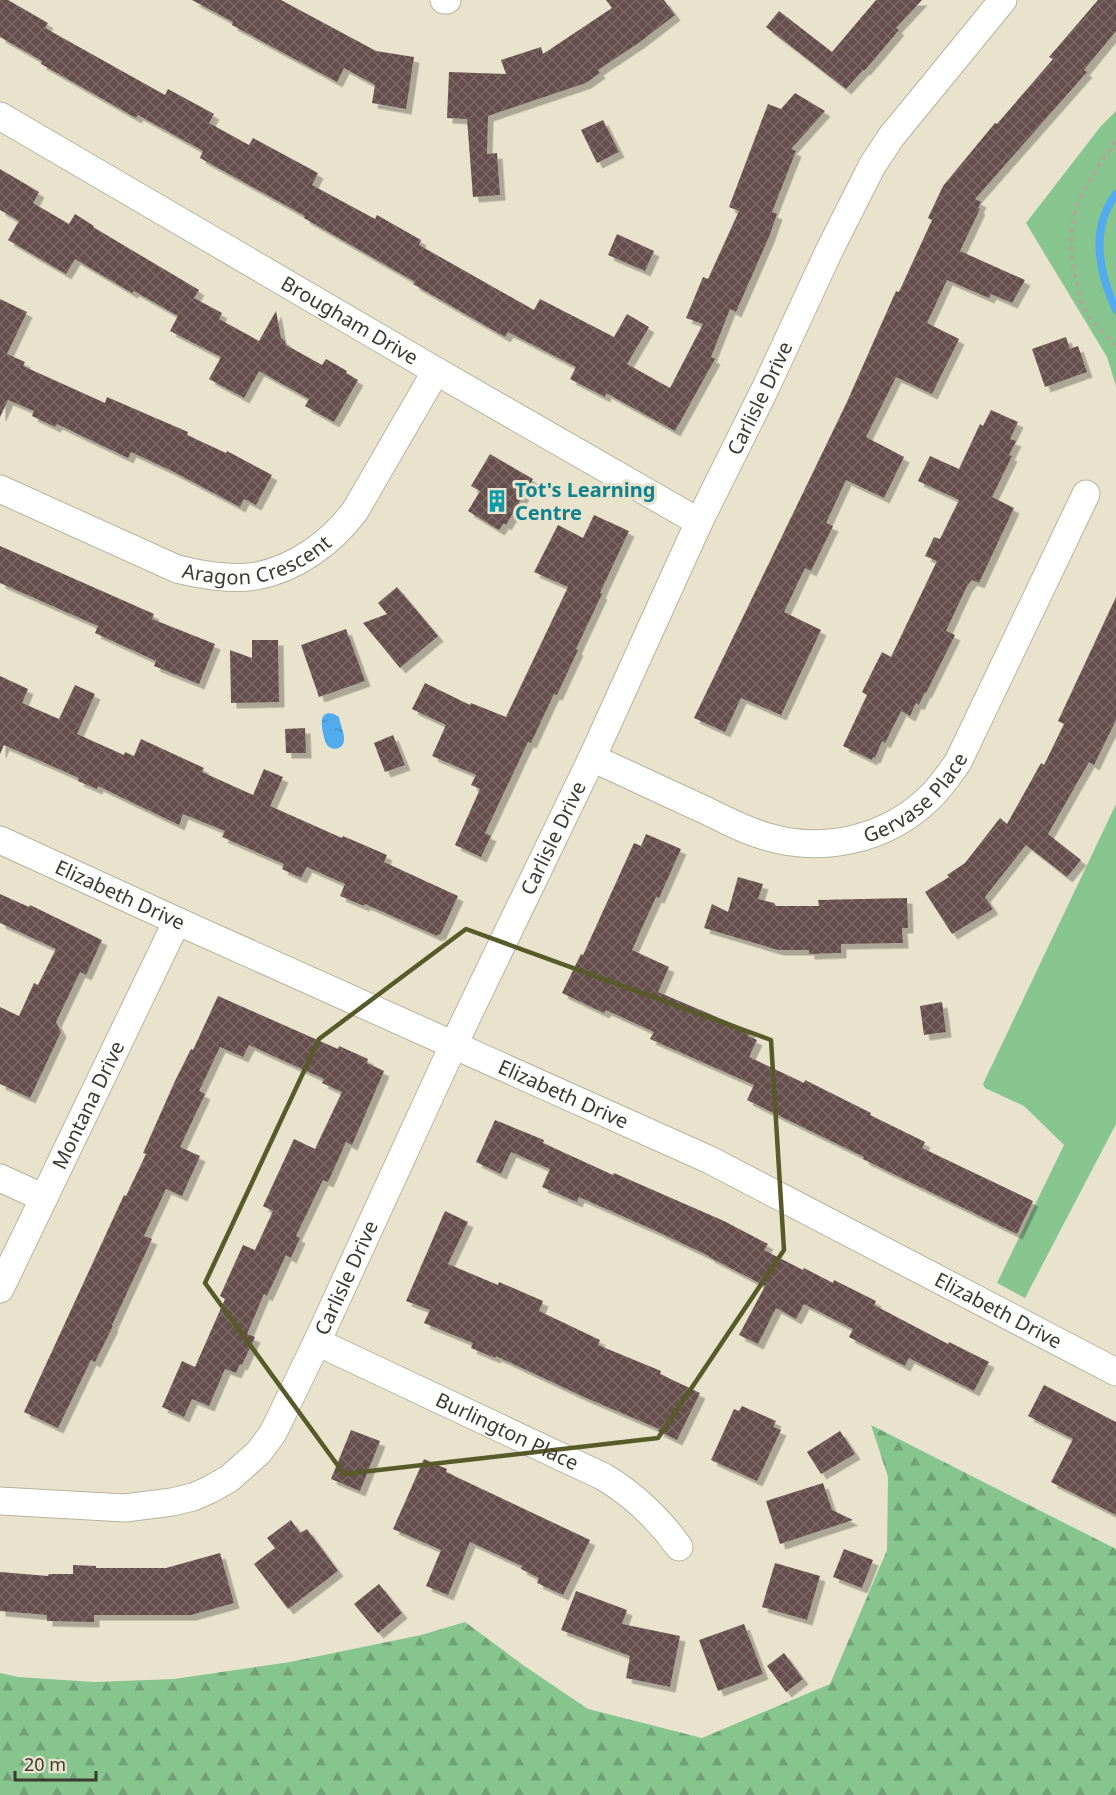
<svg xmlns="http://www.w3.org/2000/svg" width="1116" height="1795" font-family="'Noto Sans',sans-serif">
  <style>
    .green { fill: #87c58e }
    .forest { fill: url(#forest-firs) }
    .water { fill: url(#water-ripples) }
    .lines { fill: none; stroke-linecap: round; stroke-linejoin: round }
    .stream { stroke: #52abec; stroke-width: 8 }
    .building { fill: url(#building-cross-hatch); filter: url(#shadow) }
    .minor-casing { stroke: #b8b39d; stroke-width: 29 }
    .path { stroke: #ada896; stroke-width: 4; stroke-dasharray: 4.5 4.5; stroke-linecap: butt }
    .minor { stroke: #fff; stroke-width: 27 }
    .marked { fill: none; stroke: #585b29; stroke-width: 4.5; stroke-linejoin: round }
    .labels { text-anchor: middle; stroke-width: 6; stroke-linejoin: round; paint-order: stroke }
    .street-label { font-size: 20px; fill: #3c3931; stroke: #e9e3cd }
    .culture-label { font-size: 20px; font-weight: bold; fill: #0d838f; stroke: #e9e3cd; text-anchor: start }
  </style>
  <defs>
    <pattern id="forest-firs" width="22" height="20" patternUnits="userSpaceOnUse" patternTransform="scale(1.5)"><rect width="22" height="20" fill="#87c58e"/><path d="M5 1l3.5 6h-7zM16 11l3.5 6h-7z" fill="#70a175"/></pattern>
    <pattern id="water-ripples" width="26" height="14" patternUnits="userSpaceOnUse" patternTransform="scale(1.5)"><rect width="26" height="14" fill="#52abec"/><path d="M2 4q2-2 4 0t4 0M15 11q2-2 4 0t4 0" fill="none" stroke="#458cc0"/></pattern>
    <pattern id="building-cross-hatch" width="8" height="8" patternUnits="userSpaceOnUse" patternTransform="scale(1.5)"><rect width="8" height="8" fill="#66504e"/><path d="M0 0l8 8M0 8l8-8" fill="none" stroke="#796765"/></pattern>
    <filter id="shadow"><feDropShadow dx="5.5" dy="5.5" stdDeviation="0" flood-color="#0004"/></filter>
  </defs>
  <rect width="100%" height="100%" fill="#e9e3cd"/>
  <path class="green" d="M1116 111V386L1107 357 1026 223 1101 126Z
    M1116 804V1124L1025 1298 997 1283 1064 1145 1024 1106 985 1088 983 1084Z"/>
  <path class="forest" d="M871 1425 1116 1549V1795H0V1673L18 1677 94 1682 174 1679 290 1662 421 1635 465 1622 523 1665 588 1709 702 1738 830 1684 887 1550 888 1477Z"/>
  <path class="water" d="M328 713 334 714 339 717C340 724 345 734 344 741 343 748 335 751 329 747 324 743 321 726 322 720 323 715 324 715 328 713Z"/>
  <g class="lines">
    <path class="stream" d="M1116 194C1089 230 1099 273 1116 310"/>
  </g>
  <path class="building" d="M0 0H8L48 23 45 28 165 95 168 89 214 114 209 123 249 145 253 138 318 173 312 185 375 219 377 215 421 240 419 245 534 310 540 299 614 337 627 314 649 327 627 364 670 388 703 324 686 318 703 277 708 279 739 211 729 207 768 104 781 109 795 93 825 111 791 149 796 151 772 212 777 214 769 237 736 312 730 309 711 357 715 359 675 431 606 393 605 397 570 379 576 367 508 332 505 337 413 284 415 282 304 218 305 216 200 158 203 151 138 115 136 118 41 64 42 61 0 37Z
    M192 0H281L376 51 414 57 406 109 372 103 375 85 344 68 337 82 232 25 233 22Z
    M606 0H664L675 15 640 42 598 70 600 73 586 83 488 116 487 154 497 153 500 195 473 197 467 119 447 118 449 72 506 74 501 60 541 47 543 54 612 8Z
    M876 0H922L896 28 899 30 865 70H863L846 89 766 27 779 11 832 52Z
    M1098 0H1116V31L1084 70 1087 72 975 199 981 202 978 208 980 209 960 251 1025 280 1012 303 991 294 989 298 947 280 927 323 959 339 932 394 896 377 866 437 904 457 884 498 846 480 826 523 833 526 811 571 805 568 784 612 821 630 781 715 741 698 725 732 694 718 846 404 896 291 899 292 932 220 928 218 943 186 995 123 997 124 1053 59 1049 57Z
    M603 120 619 152 597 163 581 130Z
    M0 169 39 192 33 203 69 224 75 214 94 226 93 227 199 290 194 298 222 313 219 319 259 341 276 311 281 338 285 341 286 345 322 365 326 359 347 371 346 373 358 380 334 422 305 406 309 399 259 371 244 398 209 379 221 357 170 331 178 316 134 291 132 293 75 259 66 274 8 240 19 221 0 210Z
    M617 234 654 251 645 271 608 255Z
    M0 299 27 312 7 354 25 362 23 366 105 403 107 397 188 432 187 435 226 453 227 451 272 475 256 505 244 499 240 507 172 471 131 452 128 458 57 424 55 427 32 416 34 411 8 400 0 417Z
    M1066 337 1070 349 1078 346 1087 372 1045 387 1032 349Z
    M991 410 1018 422 1010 439 1016 441 1009 455 1012 456 992 497 1014 508 979 583 972 580 967 586 946 631 955 635 926 693 925 692 919 705 916 703 910 716 901 711 885 743 882 741 875 758 873 757 872 760 843 746 867 695 862 692 882 652 891 657 937 561 925 556 934 537 940 539 959 500 918 481 930 456 959 469 980 424 983 426Z
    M490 454 533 479 506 525 504 523 499 530 468 511 480 491 471 486Z
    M594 515 629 531 600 593 602 594 576 649 578 650 557 695 554 694 531 743 528 742 485 833 491 836 481 857 455 845 480 789 471 785 476 775 432 756 446 725 412 709 425 683 470 705 471 703 506 717 568 587 534 572 558 525 583 538Z
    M0 546 154 614 152 619 215 644 199 684 154 666 156 661 95 633 98 626 0 583Z
    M397 587 438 636 400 668 363 623 387 614 378 603Z
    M1116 597V720L1094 765 1089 762 1048 834 1081 860 1067 877 1026 845 985 897 993 909 952 934 925 892 949 877 947 875 965 863 1000 818 1007 824 1041 763 1044 765 1064 724 1058 721Z
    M346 629 365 681 319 697 301 645Z
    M252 640H278L279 702 231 703 230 650 252 658Z
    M0 676 28 689 22 703 59 719 75 685 95 694 77 734 124 755 125 752 134 756 141 739 204 768 202 772 253 795 264 769 283 777 270 806 342 838 343 836 387 855 384 862 458 896 440 935 438 934 437 936 365 904 364 906 340 896 345 884 307 867 301 878 282 869 284 864 222 837 225 831 183 814 179 825 98 786 97 789 78 781 79 778 4 745 0 754Z
    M305 728 306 753H286L285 729Z
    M393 735 405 765 385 772 374 743Z
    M646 834 681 849 659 898 656 897 632 950 669 967 658 992 750 1031 748 1036 757 1040 749 1057 804 1083 805 1080 871 1113 870 1115 925 1142 922 1148 1033 1201 1017 1234 918 1186 863 1159 864 1157 747 1100 754 1085 650 1039 654 1032 606 1010 604 1013 562 993 581 954 583 955 634 843 641 846Z
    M738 877 763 884 758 899 774 903 776 906H819L818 900 907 898 908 928H902L903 943 841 944V953L809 954V950H778L704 928 712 904 728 912Z
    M0 894 29 907 30 905 102 940 86 975 80 972 56 1022 61 1032 30 1098 0 1084V1007L19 1016 34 983 38 985 56 949 0 923Z
    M218 996 338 1049 339 1046 368 1059 367 1063 384 1071 352 1145 346 1142 328 1182 323 1180 296 1236 300 1238 291 1258 286 1255 267 1296 264 1294 247 1334 255 1337 242 1365 240 1364 236 1373 225 1369 209 1406 192 1399 184 1417 162 1407 182 1361 195 1367 225 1299 220 1296 243 1245 255 1250 273 1211 263 1206 294 1139 315 1149 342 1092 322 1083 324 1079 249 1045 243 1057 220 1047 199 1091 205 1094 180 1147 200 1156 182 1196 166 1189 144 1236 152 1239 112 1325 113 1326 95 1362 91 1360 58 1428 24 1412 124 1195 126 1196 146 1154 143 1153 175 1081 191 1049 193 1050Z
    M942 1002 946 1032 924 1035 920 1006Z
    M495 1120 544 1140 543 1143 613 1175 614 1173 724 1221 768 1244 764 1250 803 1270 804 1268 833 1283 834 1280 876 1301 874 1305 948 1344 949 1342 989 1362 974 1391 909 1358 905 1366 849 1337 853 1329 804 1304 796 1319 776 1308 758 1344 739 1335 765 1286 709 1257V1256L654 1230 579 1197 577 1202 542 1187 550 1169 511 1152 501 1174 476 1162Z
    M445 1211 468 1222 448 1264 498 1285 499 1282 543 1301 539 1311 600 1340 598 1345 661 1371 660 1374 700 1393 677 1440 658 1431 659 1429 584 1397 496 1356 495 1358 471 1348 473 1343 424 1323 430 1310 406 1301Z
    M1044 1385 1116 1422V1515L1051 1482 1073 1439 1028 1416Z
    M742 1406 776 1421 773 1427 781 1430 757 1481 711 1460 734 1409 739 1411Z
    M351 1430 380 1441 360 1491 331 1479Z
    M840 1431 855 1454 821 1474 807 1452Z
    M424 1459 447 1469 446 1472 590 1540 563 1595 537 1583 539 1578 521 1569 522 1566 470 1542 448 1595 426 1586 441 1550 393 1529Z
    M823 1483 832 1510 853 1520 780 1544 766 1501Z
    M291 1520 300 1533 307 1529 338 1571 288 1609 254 1564 275 1548 267 1538Z
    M844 1549 873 1560 862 1588 833 1577Z
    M220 1553 234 1603 191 1615H94V1622L47 1621V1615L0 1611V1572L48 1576 49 1574H73V1565L96 1566V1568H166Z
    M775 1563 820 1576 807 1620 762 1607Z
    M379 1584 402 1613 378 1633 354 1604Z
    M576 1591 627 1610 622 1624 680 1636 670 1687 626 1678 630 1656 561 1630Z
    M744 1624 763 1674 718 1691 699 1640Z
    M784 1653 803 1679 786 1692 767 1666Z"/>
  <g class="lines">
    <g class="minor-casing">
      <g id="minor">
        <path d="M444 0H447"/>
        <path id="s1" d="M0 116 436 371 699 522"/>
        <path id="s2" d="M0 489 177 569C203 575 229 580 256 576 295 569 331 543 355 511L436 371"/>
        <path id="s3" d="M592 758C630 775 667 793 705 810 725 820 746 831 768 837 822 853 884 840 926 801 939 790 948 776 958 762L1086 494"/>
        <path id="s4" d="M0 840 177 921 710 1160 1116 1372"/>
        <path d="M0 1178 44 1198"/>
        <path id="s5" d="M0 1289 177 921"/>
        <path id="s6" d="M317 1342 604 1477C634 1495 658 1518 679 1547"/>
        <path id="s7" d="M0 1501 125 1508 172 1502 193 1497 211 1489 230 1478 259 1452 273 1433 317 1342 453 1046 592 758 699 522 766 387 830 249 872 166 891 137 1003 0"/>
      </g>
    </g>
    <path class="path" d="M1116 141C1080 191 1062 218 1076 280 1079 291 1082 306 1088 315 1095 326 1107 336 1116 345"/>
    <use href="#minor" class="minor"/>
  </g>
  <path class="marked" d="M466 929 771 1040 784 1250 658 1438 344 1474 205 1283 319 1039Z"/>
  <defs>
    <g id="building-bare" transform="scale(1.8)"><path d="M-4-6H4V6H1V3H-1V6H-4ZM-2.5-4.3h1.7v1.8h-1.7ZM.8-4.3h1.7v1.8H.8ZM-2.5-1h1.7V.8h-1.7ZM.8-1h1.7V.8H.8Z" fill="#0f9aa8" stroke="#e9e3cd" stroke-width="2.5" paint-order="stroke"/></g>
  </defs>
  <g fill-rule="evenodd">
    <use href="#building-bare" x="497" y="501"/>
  </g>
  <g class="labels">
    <g class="street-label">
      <text dy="7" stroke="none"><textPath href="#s1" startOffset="405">Brougham Drive</textPath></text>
      <text dy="7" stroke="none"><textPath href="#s7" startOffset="1442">Carlisle Drive</textPath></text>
      <text dy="7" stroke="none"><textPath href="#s2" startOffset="278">Aragon Crescent</textPath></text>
      <text dy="7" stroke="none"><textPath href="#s3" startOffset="356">Gervase Place</textPath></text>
      <text dy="7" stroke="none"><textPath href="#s7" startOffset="956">Carlisle Drive</textPath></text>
      <text dy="7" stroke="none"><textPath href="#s4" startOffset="132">Elizabeth Drive</textPath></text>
      <text dy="7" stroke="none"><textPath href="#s4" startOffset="618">Elizabeth Drive</textPath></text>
      <text dy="7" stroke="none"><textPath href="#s5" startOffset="204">Montana Drive</textPath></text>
      <text dy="7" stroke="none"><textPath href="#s7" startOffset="470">Carlisle Drive</textPath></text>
      <text dy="7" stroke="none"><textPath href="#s4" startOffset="1104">Elizabeth Drive</textPath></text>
      <text dy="7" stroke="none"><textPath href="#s6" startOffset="210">Burlington Place</textPath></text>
    </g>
    <g class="culture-label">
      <text x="515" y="497">Tot's Learning<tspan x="515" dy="23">Centre</tspan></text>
    </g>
  </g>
  <path d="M15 1771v9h81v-9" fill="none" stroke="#3c3931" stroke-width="3"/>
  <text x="24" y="1771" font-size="18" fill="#3c3931" stroke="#e9e3cd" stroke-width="4.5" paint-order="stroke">20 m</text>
</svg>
